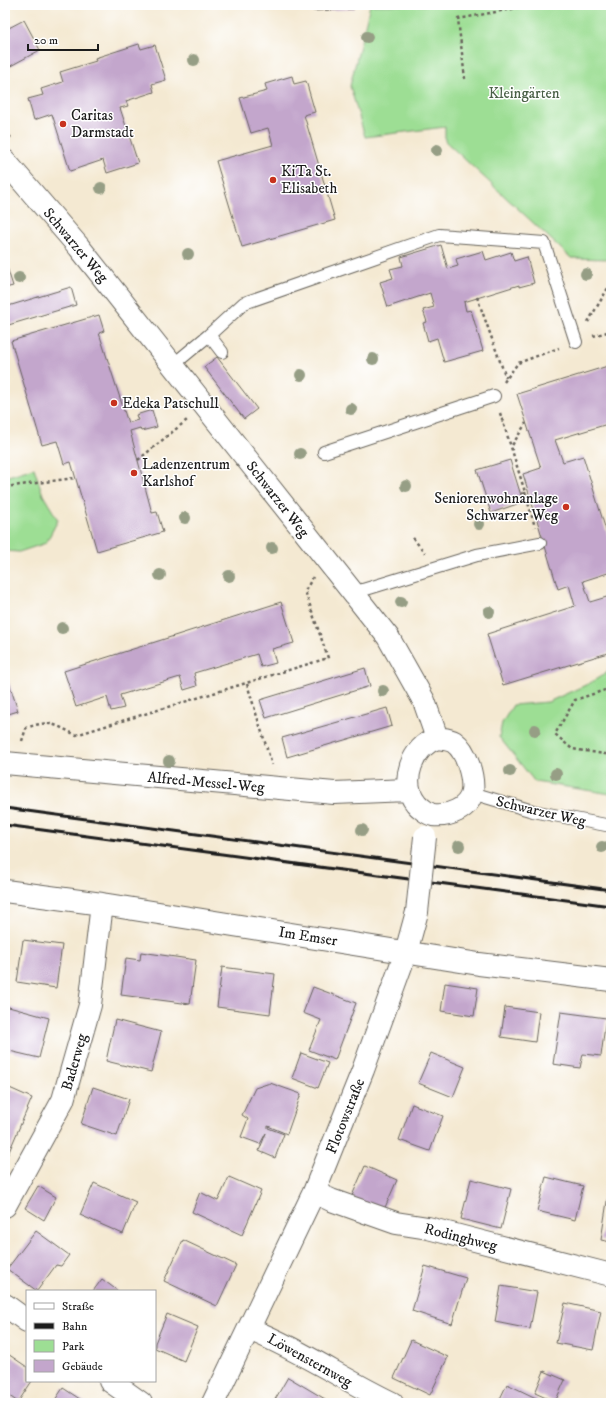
<svg xmlns="http://www.w3.org/2000/svg" width="616" height="1408" font-family="'IM FELL DW Pica',serif">
  <style>
    .green { fill: #9dde94; stroke: #5c7d58 }
    .building { fill: #c3a6cc }
    .lines { fill: none; stroke-linecap: round; stroke-linejoin: round }
    .service-casing { stroke: #68645c; stroke-width: 14 }
    .minor-casing { stroke: #68645c; stroke-width: 24 }
    .path { stroke: #68645c; stroke-width: 2.5; stroke-dasharray: 3 3; stroke-linecap: butt }
    .service { stroke: #fff; stroke-width: 12 }
    .minor { stroke: #fff; stroke-width: 22 }
    .rail { stroke: #1c1c1c; stroke-width: 3 }
    .minor-bridge-casing { stroke: #68645c; stroke-width: 24; stroke-linecap: butt }
    .minor-bridge { stroke: #fff; stroke-width: 22 }
    .tree { fill: #969e85 }
    .poi-dot { fill: #c8321e; stroke: #fff; stroke-width: 1.5 }
    .labels { text-anchor: middle; stroke-width: 3; stroke-linejoin: round; paint-order: stroke }
    .park-label { font-size: 15px; fill: #496046; stroke: #fff }
    .poi-label { font-size: 15px; fill: #1c1c1c; stroke: #fff; text-anchor: start }
    .street-label { font-size: 15px; fill: #1c1c1c; stroke: #fff }
  </style>
  <rect width="100%" height="100%" fill="#fff"/>
  <filter id="ink" filterUnits="userSpaceOnUse"><feTurbulence type="fractalNoise" baseFrequency=".025" numOctaves="2"/><feDisplacementMap in="SourceGraphic" scale="8" xChannelSelector="R" yChannelSelector="G"/><feConvolveMatrix kernelMatrix="1 2 1 2 8 2 1 2 1" color-interpolation-filters="sRGB"/></filter>
  <filter id="wash" filterUnits="userSpaceOnUse"><feTurbulence type="fractalNoise" baseFrequency=".012" numOctaves="4" result="noise"/><feDisplacementMap in="SourceGraphic" scale="16" xChannelSelector="R" yChannelSelector="G"/><feGaussianBlur stdDeviation="0.9" result="paint"/><feColorMatrix in="noise" values="0 0 0 0 0 0 0 0 0 0 0 0 0 0 0 0 0 1.4 0 .05"/><feComposite in="paint" operator="in"/></filter>
  <g filter="url(#wash)">
    <rect width="100%" height="100%" fill="#f4e9d2"/>
    <path class="green" d="M370 5H611V259L571 258 445 141V127L365 137 350 86Z
      M34 468 43 495 58 520 46 543 19 552 5 551V477Z
      M611 670V794L535 782 499 737 502 723 513 705 548 702 590 683Z"/>
    <g id="blocks">
      <path class="building" d="M313 5H355L354 9 313 11Z
        M24 20 40 50 5 69V30Z
        M139 44 141 49 155 45 166 80 152 84 154 92 126 101 128 106 120 108 138 163 107 173 103 160 70 171 52 114 34 120 28 99 43 95 41 89 63 82 60 72 96 61 95 58Z
        M292 76 294 84 306 81 315 112 304 115 335 220 242 247 216 161 273 145 268 128 251 133 240 98 267 91 265 84Z
        M441 245 448 269 458 266 456 259 483 251 486 260 511 252 514 261 527 257 534 283 519 287V285L464 302 466 311 471 310 483 351 444 362 437 338 428 341 423 323 427 322 423 310 434 307 430 293 388 307 380 282 393 278 390 269 403 266 401 257Z
        M5 261 13 286 5 288Z
        M71 287 76 305 5 326V307Z
        M99 315 104 331 99 333 128 423 138 420 136 415 152 410 157 427 141 431 140 428 130 431 152 513 157 512 163 532 97 551 71 462 64 464 57 441 42 445 11 341Z
        M217 357 257 409 244 419 204 367Z
        M611 365V423L555 440 563 462 583 456 609 540 611 539V572L583 581 590 602 610 596 611 652 503 685 487 634 575 606 569 585 558 589 523 474 541 468 517 394Z
        M510 460 523 502 491 513 477 470Z
        M281 602 294 643 272 649 276 663 261 667 257 654 194 673 197 686 184 690 180 677 120 695 124 708 111 711 107 697 76 707 64 671Z
        M365 668 370 686 266 718 260 700Z
        M5 670 18 711 5 715Z
        M387 708 392 726 287 757 282 738Z
        M23 940 62 945 56 988 17 982Z
        M141 952 196 960 190 1004 121 995 126 958 140 960Z
        M222 967 275 974 270 1014 217 1007Z
        M445 983 478 988 474 1016 441 1011Z
        M313 987 356 1003 335 1060 309 1050 321 1020 303 1013Z
        M5 1006 49 1018 39 1058 5 1050Z
        M505 1007 539 1012 535 1042 501 1037Z
        M561 1012 606 1018 601 1056 583 1054 580 1068 553 1064Z
        M115 1020 161 1032 151 1072 106 1061Z
        M301 1053 328 1063 318 1088 292 1078Z
        M431 1053 465 1067 453 1097 418 1083Z
        M270 1083 301 1094 287 1134 268 1126V1128L284 1134 275 1158 259 1151 266 1133 260 1144 241 1137 248 1119 242 1115 255 1088Z
        M5 1086 32 1098 8 1154 5 1152Z
        M93 1087 129 1099 117 1136 81 1124Z
        M412 1104 443 1116 430 1151 399 1140Z
        M365 1166 397 1180 383 1212 351 1198Z
        M229 1177 261 1191 242 1235 192 1212 200 1192 218 1201Z
        M546 1177 583 1186 575 1220 537 1211Z
        M471 1179 511 1189 501 1229 461 1219Z
        M94 1183 136 1202 123 1234 80 1215Z
        M38 1186 56 1197 44 1220 25 1208Z
        M608 1195H611V1242L601 1240Z
        M36 1231 69 1255 61 1266 56 1265 37 1291 7 1269Z
        M183 1240 236 1265 217 1306 164 1281Z
        M425 1266 466 1278 452 1324 412 1311Z
        M102 1279 118 1291H93Z
        M501 1286 537 1292 530 1329 495 1322Z
        M565 1303 601 1311 593 1350 556 1343Z
        M167 1314 198 1327 184 1361 155 1348V1343Z
        M411 1340 448 1357 430 1395 394 1378Z
        M5 1352 27 1367V1381H32L18 1402 5 1393Z
        M544 1371 565 1380 555 1402 535 1393Z
        M288 1377 325 1399 322 1403H273Z
        M507 1384 538 1399 536 1403H498Z
        M63 1388 86 1403H53Z"/>
    </g>
  </g>
  <g filter="url(#ink)">
    <use href="#blocks" fill-opacity="0" stroke="#68645c" stroke-width="1"/>
    <g class="lines">
      <g class="service-casing">
        <path id="service" d="M209 335 244 303 439 235 544 243 576 342
          M173 365 209 335 222 352
          M324 452 494 396
          M353 593 477 555 540 543
          M472 793 533 811 611 826"/>
      </g>
      <g class="minor-casing">
        <path id="minor" d="M5 161 79 247 388 637 424 701 437 738
          M437 738C443 739 449 739 454 742 467 751 474 778 472 792 469 809 448 817 433 815 428 814 419 807 416 803 399 782 412 747 437 738Z
          M5 763 334 793 408 790
          M5 891 102 904 479 964 611 980
          M314 1192 331 1200 396 1223 428 1228 611 1275
          M5 1206 63 1100 90 1005 102 904
          M5 1305 27 1321
          M249 1329C297 1348 344 1380 392 1403
          M110 1381 141 1403
          M213 1403 314 1192 363 1070 406 952 417 912"/>
      </g>
      <path class="path" d="M465 79 458 19 533 5
        M5 131 12 139
        M477 297 506 378
        M588 322 611 283
        M593 336 611 331
        M504 382 518 363 559 348
        M500 413 511 447
        M138 460 187 420
        M5 487 75 478
        M525 492 535 527
        M521 494 525 492 511 447 526 423
        M413 538 425 553
        M610 572 611 575
        M247 684 272 765
        M611 688 575 700 555 734 572 749 611 755
        M22 741 26 728C50 719 55 725 76 735L328 658 305 591 313 577"/>
      <use href="#service" class="service"/>
      <use href="#minor" class="minor"/>
      <path class="rail" d="M5 808 611 890
        M5 825 611 906"/>
      <g class="minor-bridge-casing">
        <path id="minor-bridge" d="M417 912 425 837"/>
      </g>
      <use href="#minor-bridge" class="minor-bridge"/>
    </g>
    <g class="tree">
      <circle cx="367" cy="37" r="6"/>
      <circle cx="194" cy="60" r="6"/>
      <circle cx="437" cy="150" r="6"/>
      <circle cx="101" cy="188" r="6"/>
      <circle cx="188" cy="254" r="6"/>
      <circle cx="586" cy="274" r="6"/>
      <circle cx="19" cy="278" r="6"/>
      <circle cx="373" cy="359" r="6"/>
      <circle cx="301" cy="375" r="6"/>
      <circle cx="351" cy="409" r="6"/>
      <circle cx="300" cy="454" r="6"/>
      <circle cx="406" cy="486" r="6"/>
      <circle cx="185" cy="518" r="6"/>
      <circle cx="479" cy="524" r="6"/>
      <circle cx="272" cy="548" r="6"/>
      <circle cx="160" cy="575" r="6"/>
      <circle cx="229" cy="576" r="6"/>
      <circle cx="401" cy="602" r="6"/>
      <circle cx="489" cy="612" r="6"/>
      <circle cx="62" cy="628" r="6"/>
      <circle cx="383" cy="691" r="6"/>
      <circle cx="535" cy="730" r="6"/>
      <circle cx="169" cy="761" r="6"/>
      <circle cx="510" cy="771" r="6"/>
      <circle cx="556" cy="774" r="6"/>
      <circle cx="362" cy="830" r="6"/>
      <circle cx="459" cy="846" r="6"/>
      <circle cx="602" cy="847" r="6"/>
    </g>
  </g>
  <g class="poi-dot">
    <circle cx="63" cy="124" r="4"/>
    <circle cx="273" cy="180" r="4"/>
    <circle cx="114" cy="403" r="4"/>
    <circle cx="134" cy="473" r="4"/>
    <circle cx="566" cy="507" r="4"/>
  </g>
  <g class="labels">
    <g class="park-label">
      <text x="524" y="98">Kleingärten</text>
    </g>
    <g class="poi-label">
      <text x="71" y="120">Caritas<tspan x="71" dy="17">Darmstadt</tspan></text>
      <text x="281" y="176">KiTa St.<tspan x="281" dy="17">Elisabeth</tspan></text>
      <text x="122" y="408">Edeka Patschull</text>
      <text x="142" y="469">Ladenzentrum<tspan x="142" dy="17">Karlshof</tspan></text>
      <text x="558" y="503" text-anchor="end">Seniorenwohnanlage<tspan x="558" dy="17">Schwarzer Weg</tspan></text>
    </g>
    <g class="street-label">
      <text transform="translate(76 245) rotate(50)" y="5">Schwarzer Weg</text>
      <text transform="translate(278 499) rotate(52)" y="5">Schwarzer Weg</text>
      <text transform="translate(206 782) rotate(5)" y="5">Alfred-Messel-Weg</text>
      <text transform="translate(541 811) rotate(13)" y="5">Schwarzer Weg</text>
      <text transform="translate(308 936) rotate(9)" y="5">Im Emser</text>
      <text transform="translate(74 1062) rotate(-74)" y="5">Baderweg</text>
      <text transform="translate(345 1116) rotate(-68)" y="5">Flotowstraße</text>
      <text transform="translate(461 1237) rotate(14)" y="5">Rodinghweg</text>
      <text transform="translate(310 1360) rotate(29)" y="5">Löwensternweg</text>
    </g>
  </g>
  <rect width="616" height="1408" fill="none" stroke="#fff" stroke-width="20"/>
  <rect x="26" y="1290" width="130" height="92" fill="#ffffff" stroke="#a4a4a4"/>
  <rect x="34" y="1303" width="20" height="6" fill="#ffffff" stroke="#a4a4a4"/>
  <text x="62" y="1310" font-size="12" fill="#1c1c1c">Straße</text>
  <rect x="34" y="1323" width="20" height="6" fill="#1c1c1c" stroke="#a4a4a4"/>
  <text x="62" y="1330" font-size="12" fill="#1c1c1c">Bahn</text>
  <rect x="34" y="1340" width="20" height="12" fill="#9dde94" stroke="#a4a4a4"/>
  <text x="62" y="1350" font-size="12" fill="#1c1c1c">Park</text>
  <rect x="34" y="1360" width="20" height="12" fill="#c3a6cc" stroke="#a4a4a4"/>
  <text x="62" y="1370" font-size="12" fill="#1c1c1c">Gebäude</text>
  <path d="M28 44v6h70v-6" fill="none" stroke="#1c1c1c" stroke-width="2"/>
  <text x="34" y="44" font-size="12" fill="#1c1c1c" stroke="#ffffff" stroke-width="3" paint-order="stroke">20 m</text>
</svg>
